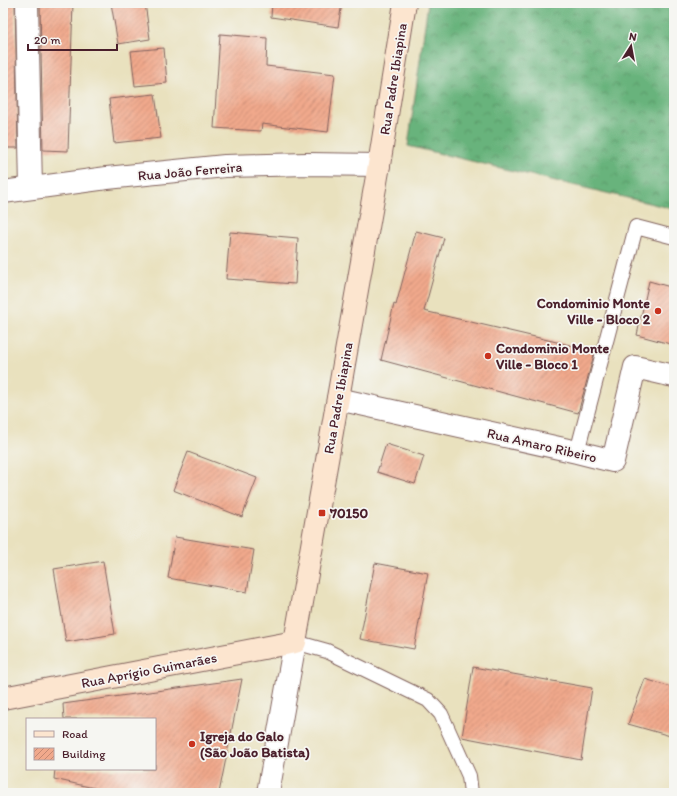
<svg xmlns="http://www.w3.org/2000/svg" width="677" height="796" font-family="Itim,sans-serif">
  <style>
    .forest { fill: url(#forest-crowns); stroke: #596953 }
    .building { fill: url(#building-hatch) }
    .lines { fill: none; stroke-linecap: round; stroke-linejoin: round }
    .lane-casing { stroke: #82635e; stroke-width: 16 }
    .street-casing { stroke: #82635e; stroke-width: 24 }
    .secondary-casing { stroke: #82635e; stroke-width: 24 }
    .lane { stroke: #fff; stroke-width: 14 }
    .street { stroke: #fff; stroke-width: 22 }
    .secondary { stroke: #fce5cf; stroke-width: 22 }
    .poi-dot { fill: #c8321e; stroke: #f6f6f2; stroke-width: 1.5 }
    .labels { text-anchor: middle; stroke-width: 3.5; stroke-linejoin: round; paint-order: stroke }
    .street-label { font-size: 14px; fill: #4a1f2b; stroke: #f6f6f2 }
    .poi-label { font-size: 14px; font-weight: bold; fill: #4a1f2b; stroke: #f6f6f2; text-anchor: start }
  </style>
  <defs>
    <pattern id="forest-crowns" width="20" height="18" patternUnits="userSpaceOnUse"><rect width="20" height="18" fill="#68b37b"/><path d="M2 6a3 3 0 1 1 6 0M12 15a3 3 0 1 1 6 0" fill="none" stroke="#589165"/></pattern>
    <pattern id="building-hatch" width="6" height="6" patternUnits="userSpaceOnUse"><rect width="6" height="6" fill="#f1a98c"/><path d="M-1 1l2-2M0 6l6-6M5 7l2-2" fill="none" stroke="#c58973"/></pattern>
  </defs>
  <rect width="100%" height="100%" fill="#f6f6f2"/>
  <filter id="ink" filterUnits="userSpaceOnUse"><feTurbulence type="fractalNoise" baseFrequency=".025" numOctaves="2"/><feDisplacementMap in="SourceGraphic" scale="8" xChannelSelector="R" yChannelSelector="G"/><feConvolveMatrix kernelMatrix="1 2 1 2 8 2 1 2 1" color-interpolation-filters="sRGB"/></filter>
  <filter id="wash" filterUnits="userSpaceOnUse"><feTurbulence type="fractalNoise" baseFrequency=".012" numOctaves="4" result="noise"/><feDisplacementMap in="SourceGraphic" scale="16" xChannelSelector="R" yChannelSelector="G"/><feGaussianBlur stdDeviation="0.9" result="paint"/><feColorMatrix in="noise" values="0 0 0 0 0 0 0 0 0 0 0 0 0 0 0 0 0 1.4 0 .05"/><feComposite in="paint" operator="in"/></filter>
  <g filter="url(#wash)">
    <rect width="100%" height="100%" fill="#e9e1be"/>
    <path class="forest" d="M428 3H674V209L408 146Z"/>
    <g id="blocks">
      <path class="building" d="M3 3H15L18 148H3Z
        M40 3H73L68 151 43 150Z
        M111 3H145L150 39 118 44Z
        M272 3H342L338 27 271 17Z
        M220 34 267 38 266 66 335 74 328 132 262 124 261 131 214 128Z
        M164 48 167 83 135 86 131 51Z
        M155 94 161 138 114 143 109 99Z
        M416 231 444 238 424 311 595 351 578 413 381 360 394 304 396 305Z
        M230 232 298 238 295 284 226 279Z
        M649 281 674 288V345L637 335Z
        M386 444 424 456 415 484 377 472Z
        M188 452 257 478 242 517 173 490Z
        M175 537 254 550 247 592 168 578Z
        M103 561 115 634 66 642 54 569Z
        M375 563 428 573 414 649 360 639Z
        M473 667 592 688 581 760 462 737Z
        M242 679 219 793H116L54 779 55 769H155V719H64L63 704Z
        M645 679 674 688V737L628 724Z"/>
    </g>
  </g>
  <g filter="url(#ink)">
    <use href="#blocks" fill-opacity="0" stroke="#82635e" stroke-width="1"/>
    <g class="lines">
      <g class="lane-casing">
        <path id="lane" d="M577 452 636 227 674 237
          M295 642 327 651 428 700 441 714 469 776 471 793"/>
      </g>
      <g class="street-casing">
        <path id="street" d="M27 3 31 188
          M3 192 107 178 225 166 307 164 379 165
          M338 399 577 452 613 461 635 367 674 376
          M268 793 295 642"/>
      </g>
      <g class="secondary-casing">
        <path id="secondary" d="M3 698 295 642 379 165 405 3"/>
      </g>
      <use href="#lane" class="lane"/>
      <use href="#street" class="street"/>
      <use href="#secondary" class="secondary"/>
    </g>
  </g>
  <g class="poi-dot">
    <circle cx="658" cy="311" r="4"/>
    <circle cx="488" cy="356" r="4"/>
    <rect x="318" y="509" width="8" height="8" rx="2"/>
    <circle cx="192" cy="744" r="4"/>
  </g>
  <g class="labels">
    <g class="street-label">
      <text transform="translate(393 79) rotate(-81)" y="5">Rua Padre Ibiapina</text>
      <text transform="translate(190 171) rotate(-5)" y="5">Rua João Ferreira</text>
      <text transform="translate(338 398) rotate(-80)" y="5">Rua Padre Ibiapina</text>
      <text transform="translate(542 445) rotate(13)" y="5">Rua Amaro Ribeiro</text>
      <text transform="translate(149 670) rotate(-11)" y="5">Rua Aprígio Guimarães</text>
    </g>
    <g class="poi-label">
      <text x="650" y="308" text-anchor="end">Condominio Monte<tspan x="650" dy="16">Ville - Bloco 2</tspan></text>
      <text x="496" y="353">Condominio Monte<tspan x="496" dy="16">Ville - Bloco 1</tspan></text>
      <text x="330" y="518">70150</text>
      <text x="200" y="741">Igreja do Galo<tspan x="200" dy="16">(São João Batista)</tspan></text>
    </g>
  </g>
  <rect width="677" height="796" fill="none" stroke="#f6f6f2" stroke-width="16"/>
  <rect x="26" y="718" width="130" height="52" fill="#f6f6f2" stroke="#b1a0a2"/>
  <rect x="34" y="731" width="20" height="6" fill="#fce5cf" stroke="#b1a0a2"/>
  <text x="62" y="738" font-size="12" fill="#4a1f2b">Road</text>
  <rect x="34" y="748" width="20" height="12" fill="url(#building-hatch)" stroke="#b1a0a2"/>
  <text x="62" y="758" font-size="12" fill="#4a1f2b">Building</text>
  <g transform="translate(631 46) rotate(11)" stroke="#f6f6f2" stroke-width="3" paint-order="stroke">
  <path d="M0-3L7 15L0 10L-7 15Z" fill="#4a1f2b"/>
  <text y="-6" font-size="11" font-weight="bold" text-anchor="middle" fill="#4a1f2b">N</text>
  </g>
  <path d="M28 44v6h89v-6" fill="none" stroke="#4a1f2b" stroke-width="2"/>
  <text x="34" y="44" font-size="12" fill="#4a1f2b" stroke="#f6f6f2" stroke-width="3" paint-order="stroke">20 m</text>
</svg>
